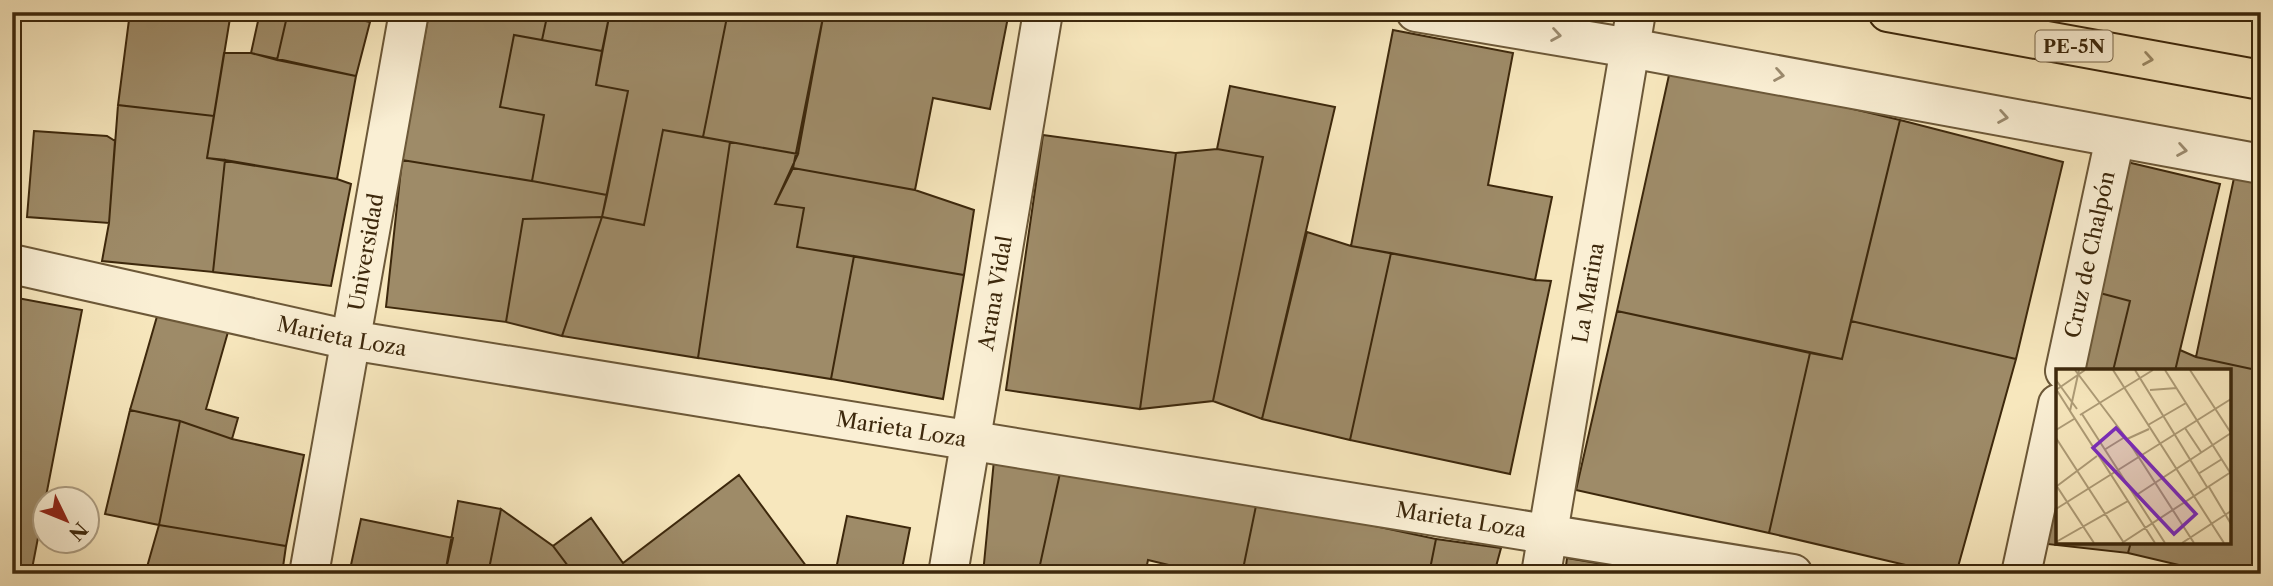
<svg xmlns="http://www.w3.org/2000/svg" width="2273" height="586" font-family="'Libre Caslon Text',serif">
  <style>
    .building { fill: #9e8b68; stroke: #3d280c; stroke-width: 2 }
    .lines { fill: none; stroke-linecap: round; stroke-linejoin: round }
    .minor-casing { stroke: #6c5838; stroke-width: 42 }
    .trunk-casing { stroke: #3d280c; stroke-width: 42 }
    .minor { stroke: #faefd4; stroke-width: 38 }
    .trunk { stroke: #f7e7bd; stroke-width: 38 }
    .oneway { stroke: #9c8c70 }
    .oneway2 { stroke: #9a8864 }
    .labels { text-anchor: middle; stroke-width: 6; stroke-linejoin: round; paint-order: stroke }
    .shield { fill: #faefd4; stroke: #766448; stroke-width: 2 }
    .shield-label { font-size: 19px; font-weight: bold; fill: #3d280c }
    .street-label { font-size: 21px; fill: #3d280c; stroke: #faefd4 }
    .inset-road { fill: none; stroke: #ad9b76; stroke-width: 2 }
    .view { fill: #7b2cbf; fill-opacity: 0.15; stroke: #7b2cbf; stroke-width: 3.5 }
    .inset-edge { fill: none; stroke: #3d280c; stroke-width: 3.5 }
  </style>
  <rect width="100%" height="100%" fill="#f7e7bd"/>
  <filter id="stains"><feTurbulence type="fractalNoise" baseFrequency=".00286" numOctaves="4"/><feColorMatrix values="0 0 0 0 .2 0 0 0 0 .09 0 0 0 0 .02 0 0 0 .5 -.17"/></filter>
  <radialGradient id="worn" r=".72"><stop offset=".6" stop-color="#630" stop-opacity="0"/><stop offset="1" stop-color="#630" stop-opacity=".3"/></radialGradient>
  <path class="building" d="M130 12H231L214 116 118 105Z
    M260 12H288L277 60 251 53Z
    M288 12H327L370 22 356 76 277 60Z
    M327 12H372L370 22Z
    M429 12H548L542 40 514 35 500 107 544 115 532 181 402 160Z
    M548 12H610L602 51 542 40Z
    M610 12H728L703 137 663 130 644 225 602 217 628 91 596 85Z
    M728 12H824L798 154 703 137Z
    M824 12H1009L990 109 933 98 915 190 793 168Z
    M1393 30 1513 53 1488 185 1552 197 1535 280 1351 246Z
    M514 35 602 51 596 85 628 91 607 195 532 181 544 115 500 107Z
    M224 53H251L356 76 337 179 207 158Z
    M1671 66 1900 120 1842 359 1617 311Z
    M1230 86 1335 107 1262 419 1213 401 1263 157 1217 149Z
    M118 105 214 116 207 158 225 160 213 272 102 261 109 223Z
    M1900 120 2063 162 2016 359 1851 321Z
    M663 130 730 142 698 358 562 336 602 217 644 225Z
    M34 131 107 136 115 141 109 223 27 217Z
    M1043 135 1176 153 1140 409 1006 390Z
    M730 142 798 154 775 204 804 208 797 247 854 256 831 379 698 358Z
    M1217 149 1263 157 1213 401 1140 409 1176 153Z
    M225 160 337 179 351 184 331 286 213 272Z
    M402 160 532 181 607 195 602 217 523 219 506 322 386 307Z
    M2127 162 2220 184 2175 371H2113L2130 301 2096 292Z
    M793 168 915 190 974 210 964 275 797 247 804 208 775 204Z
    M2234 178 2261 183V371L2196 357Z
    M602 217 562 336 506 322 523 219Z
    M1307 232 1351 246 1391 253 1350 440 1262 419Z
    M1391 253 1535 280 1551 281 1510 474 1350 440Z
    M854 256 964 275 943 399 831 379Z
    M2096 292 2130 301 2113 371H2078Z
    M12 297 82 310 31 574H12Z
    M1617 311 1810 353 1769 533 1576 490Z
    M158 313 228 332 206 409 238 418 232 439 180 421 130 410Z
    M1851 321 2016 359 1956 574H1944L1769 533 1810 353 1842 359Z
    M2180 350 2196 357 2261 371V574H2217L2128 553 2131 542H2229V371H2175Z
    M130 410 180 421 159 525 105 514Z
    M180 421 232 439 304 455 286 546 159 525Z
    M2058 457V542H2131L2128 553 2038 543Z
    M994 460 1062 464 1038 574H983Z
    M1062 464 1257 501 1242 574H1206L1148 560 1145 574H1038Z
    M739 475 812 574H574L553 546 591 518 623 563Z
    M458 501 501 509 488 574H445Z
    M1257 501 1436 539 1429 574H1242Z
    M501 509 553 546 574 574H488Z
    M847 516 910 528 901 574H835Z
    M361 519 453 538 445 574H349Z
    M159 525 286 546 282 574H145Z
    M1436 539 1501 548 1494 574H1429Z
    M1567 558 1663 574H1565Z"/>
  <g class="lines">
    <g class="minor-casing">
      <g id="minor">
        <path d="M1416 12 1630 48 2261 164"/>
        <path id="s1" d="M12 264 350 340 1793 574"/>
        <path id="s2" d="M2065 371 2115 138"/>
        <path id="s3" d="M309 574 409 12"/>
        <path id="s4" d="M948 574 1043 12"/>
        <path id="s5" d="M1541 574 1636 12"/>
        <path d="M2021 574 2058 404"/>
      </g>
    </g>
    <g class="trunk-casing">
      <path id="trunk" d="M1888 12 2261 80"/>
    </g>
    <use href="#minor" class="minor"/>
    <use href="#trunk" class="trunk"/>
  </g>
  <defs><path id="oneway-chevron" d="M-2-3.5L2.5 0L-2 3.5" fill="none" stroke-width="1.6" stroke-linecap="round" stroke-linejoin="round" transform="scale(1.75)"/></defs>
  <g class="oneway">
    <use href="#oneway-chevron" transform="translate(1556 35) rotate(9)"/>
    <use href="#oneway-chevron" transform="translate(1779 75) rotate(10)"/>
    <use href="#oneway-chevron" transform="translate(2003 117) rotate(10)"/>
    <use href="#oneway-chevron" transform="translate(2182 150) rotate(10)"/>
  </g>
  <use class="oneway2" href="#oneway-chevron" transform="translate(2148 59) rotate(10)"/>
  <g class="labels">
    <rect class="shield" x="2035.5" y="30.5" width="77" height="31" rx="5"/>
    <g class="shield-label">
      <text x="2074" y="53">PE-5N</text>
    </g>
    <g class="street-label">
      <text dy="7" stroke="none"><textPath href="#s3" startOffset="327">Universidad</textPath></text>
      <text dy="7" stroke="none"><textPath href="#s2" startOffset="119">Cruz de Chalpón</textPath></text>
      <text dy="7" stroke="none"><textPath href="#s4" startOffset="285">Arana Vidal</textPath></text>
      <text dy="7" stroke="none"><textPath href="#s5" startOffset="285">La Marina</textPath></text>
      <text dy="7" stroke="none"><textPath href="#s1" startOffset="338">Marieta Loza</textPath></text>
      <text dy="7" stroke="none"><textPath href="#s1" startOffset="905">Marieta Loza</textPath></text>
      <text dy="7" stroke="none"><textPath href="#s1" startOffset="1472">Marieta Loza</textPath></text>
    </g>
  </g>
  <g transform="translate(2056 369)">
    <rect width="175" height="175" fill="#f7e7bd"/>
    <path class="inset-road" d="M19 1 71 70 138 174M23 1 14 42 99 174M57 1 168 174M79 1 151 118M109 1 175 105M134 1 175 64M0 11 21 40M0 20 14 42M0 21 29 1M94 21 121 19M26 45 109 174M24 46 97 1M92 56 130 34M129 59 145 83M0 61 18 50M0 69 68 174M71 70 93 60M48 81 69 68M142 105 166 90M0 116 38 174M1 117 41 87M153 118 175 155M79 127 175 64M0 140 175 30M0 173 72 132M66 174 175 103M126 174 175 142"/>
    <path class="view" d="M60 59 140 145 118 165 37 79Z"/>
    <rect width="175" height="175" class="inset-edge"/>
  </g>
  <rect width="2273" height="586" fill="none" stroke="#f7e7bd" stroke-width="42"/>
  <rect x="14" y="14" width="2245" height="558" fill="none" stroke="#3d280c" stroke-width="3.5"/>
  <rect x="21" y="21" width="2231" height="544" fill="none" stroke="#3d280c" stroke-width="2"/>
  <g transform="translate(66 520) rotate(133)"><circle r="33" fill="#faefd4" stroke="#ae9f84" stroke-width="2"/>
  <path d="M0-5L12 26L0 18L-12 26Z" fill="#8f2418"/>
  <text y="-10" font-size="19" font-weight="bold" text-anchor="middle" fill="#3d280c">N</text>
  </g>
  <rect width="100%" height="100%" filter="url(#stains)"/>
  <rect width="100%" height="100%" fill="url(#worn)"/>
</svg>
